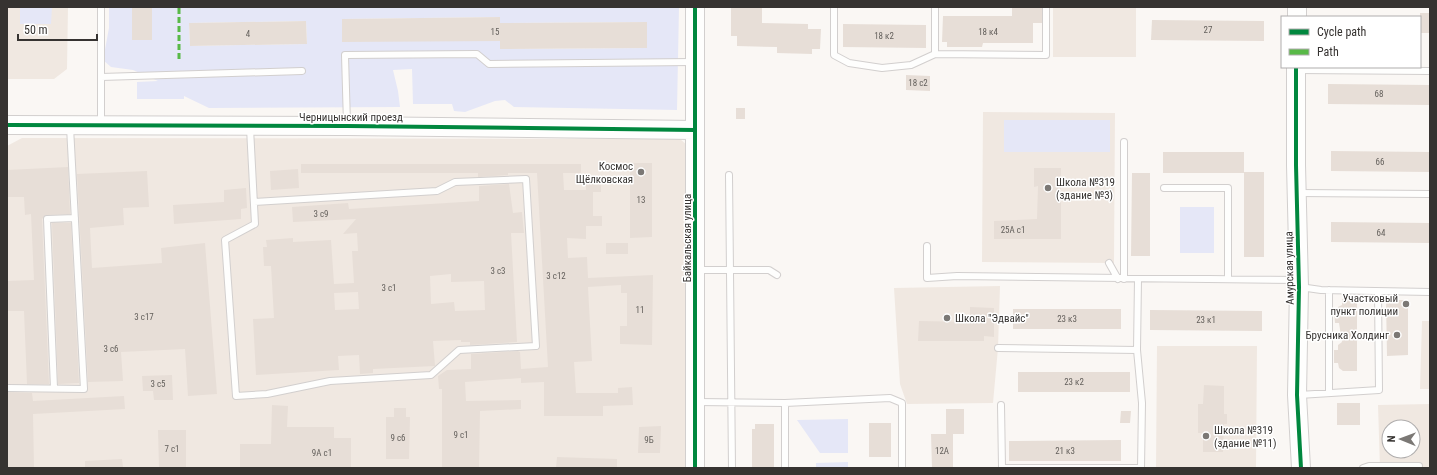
<svg xmlns="http://www.w3.org/2000/svg" width="1437" height="475" font-family="'Roboto Condensed',sans-serif">
  <style>
    .built { fill: #f0e8e1; fill-rule: evenodd }
    .green { fill: #e5e7f7; fill-rule: evenodd }
    .building { fill: #e7ded7; fill-rule: evenodd }
    .lines { fill: none; stroke-linecap: round; stroke-linejoin: round }
    .lane-casing { stroke: #d2cfce; stroke-width: 8 }
    .secondary-casing { stroke: #d2cfce; stroke-width: 20 }
    .lane { stroke: #fefefd; stroke-width: 6 }
    .secondary { stroke: #fefefd; stroke-width: 18 }
    .quiet { stroke: #58b947; stroke-width: 3; stroke-dasharray: 6 3; stroke-linecap: butt }
    .cycleway-casing { stroke: #fff; stroke-width: 6 }
    .cycleway { stroke: #00873e; stroke-width: 4 }
    .poi-dot { fill: #7b7875; stroke: #fff; stroke-width: 1.5 }
    .labels { text-anchor: middle; stroke-width: 3; stroke-linejoin: round; paint-order: stroke }
    .number-label { font-size: 9px; fill: #64605c }
    .street-label { font-size: 11px; fill: #363331; stroke: #fff }
    .poi-label { font-size: 11px; fill: #363331; stroke: #fff; text-anchor: end }
  </style>
  <rect width="100%" height="100%" fill="#faf7f4"/>
  <path class="built" d="M7 7H68L67 69 54 79H7Z
    M1053 7H1136V57H1053Z
    M983 112 1115 113 1114 263 982 262Z
    M22 138 680 139 688 146 687 468H7V146Z
    M1000 286 998 348 993 403 907 404 900 384 894 288Z
    M1422 321H1430V389H1420Z
    M1157 346H1257L1256 468H1156Z
    M1430 404V468H1380L1378 405ZM1389 427H1413V451H1389Z"/>
  <path class="green" d="M20 7H52L51 24H20Z
    M109 7H132V40H152V7H679L677 110 514 107 505 100 495 101 465 112 454 111 452 104H413L412 69 393 70 398 91 400 107 209 108 184 96V99H137V82L158 81 133 70 111 67 103 60 109 28ZM499 17 500 23 647 22V48L500 49V41L342 19ZM306 21 307 44 190 46 189 23Z
    M1004 120H1110V152H1004Z
    M1180 207H1214V253H1180Z
    M848 419V453H820L797 420Z
    M848 462V468H816V463Z"/>
  <path class="building" d="M132 7H152V40H132Z
    M731 7H762V23L808 24V29H821L820 49H812V54L777 53V47L737 46V36H731Z
    M1012 7H1042V23H1033V43H983L982 47H947V42H942L943 16H1012Z
    M1420 13H1430V33H1420Z
    M500 17V23L647 22V48L500 49V41L342 42V19Z
    M1152 20 1264 21V41L1151 40Z
    M306 21 307 44 190 46 189 23Z
    M843 24 926 25V48L843 47Z
    M906 75 930 76V91L906 90Z
    M1328 84 1430 85V105L1328 104Z
    M736 108H745V119H736Z
    M1331 151 1430 152V172L1331 171Z
    M1163 152H1244V173H1163Z
    M630 163H652V237L630 238Z
    M301 164H581V173H563L564 190H586V181H601V192H593V216H602V226H586V239L567 238 568 258 587 257 588 278 653 275 652 345 620 344V326H627V293H621V285L588 287 592 361 574 362 576 393H618V388L632 387 633 405 603 406V416H544V382L521 383V378L465 382 466 401 521 400V409L480 411 479 468H442V389H439L438 376 447 370 471 369V354L518 351 520 352 521 369 548 367 537 173H508V175L478 177V173H301Z
    M68 167 70 214 46 215 42 219 49 384H27L24 311H7V281L34 280 31 214 25 215 24 197H7V170Z
    M1034 168H1061V239H994V221L1037 219 1038 186 1034 187Z
    M298 169 299 188 271 190 270 171Z
    M147 171 149 207 123 208 124 225 90 228 92 268 162 263 161 248 205 243 217 394 188 396 185 349 121 352 123 381 88 382 77 174Z
    M1244 172H1264V257H1244Z
    M1132 173H1150V256H1131Z
    M509 184 513 213 522 212 524 233H511L517 342 470 345V342H461V340L433 341 435 366 373 369V373L360 374 359 355 338 356 339 370 256 375 253 319 274 318 271 266H264L263 247H267L266 240 293 238V242L331 240 334 284 354 283 352 251H358L357 233 343 234 356 219 293 222 292 207 348 203 349 209 479 201V186ZM451 274V282L484 281 485 310 455 311 454 302 431 304 430 276ZM358 292 359 309 335 310 334 293Z
    M246 188 247 208 241 209V219L174 224 173 205 224 202V190Z
    M1331 222 1430 223V243L1331 242Z
    M52 223H71L79 383 58 384Z
    M606 243H628V254H606Z
    M1357 298V371H1343L1339 368 1338 363H1334V350H1338V345L1342 342 1339 323H1335L1334 312H1338V307L1342 305V299Z
    M1386 300H1408V355L1387 356Z
    M970 307 994 308V337L984 336V341H918L919 321 970 322Z
    M1013 309H1121V329H1013Z
    M1150 310 1262 311V331L1150 330Z
    M1018 372H1130V392H1018Z
    M172 375 173 400H154L153 391H143L142 376Z
    M1204 385 1224 386V414H1227V424H1224L1223 452H1203V433H1198V404H1203Z
    M7 392 32 393 33 401 124 396 125 409 33 414 34 468H7Z
    M1337 403H1360V425H1337Z
    M272 405 288 406 287 427H334V438H351V468H240V444H271Z
    M394 408H406V417H410L409 459H386V417H394Z
    M946 409H964V434H953V468H932L931 434H946Z
    M1121 411H1131L1130 423H1120Z
    M869 423H891V457H869Z
    M755 424H774V468H752V429H755Z
    M661 426 660 453H638L639 427Z
    M158 430H186V468H159Z
    M1121 440V461H1009V441Z
    M557 457 617 459V468H556Z
    M122 459 123 467 85 468V461Z"/>
  <g class="lines">
    <g class="lane-casing">
      <path id="lane" d="M101 7V123
        M834 7V55L849 63 882 68 911 65 935 54 1046 55V7
        M935 7V54
        M1298 70 1430 71
        M101 77 302 71
        M347 124 345 55 477 54 489 64 693 62
        M250 128 255 224 225 240 236 396 267 394 330 381 431 375 459 350 536 346 526 179 455 182 437 191 254 202
        M729 175 732 468
        M1164 188H1228V278
        M1298 193 1430 194
        M927 246V278L957 276 1297 280
        M1109 263 1118 279
        M697 270H769L777 275
        M1124 279V142
        M1138 279 1137 350 1142 403 1141 468
        M1300 287 1321 290 1430 292
        M1329 290V393
        M998 348 1137 350
        M7 388 84 389 70 127
        M54 388 47 219 75 218
        M1299 395 1379 390 1378 292
        M697 402 785 403 890 398 902 403V468
        M1001 405 1002 467
        M785 468V403
        M1002 468H1141
        M1363 468 1369 466H1419"/>
    </g>
    <g class="secondary-casing">
      <path id="secondary" d="M1297 17V7
        M1296 67V165L1299 287 1297 395 1301 468
        M7 125 347 126 695 130
        M695 468V7"/>
    </g>
    <use href="#lane" class="lane"/>
    <use href="#secondary" class="secondary"/>
    <path class="quiet" d="M179 59V7"/>
    <g class="cycleway-casing">
      <path id="cycleway" d="M1296 67V165L1299 287 1297 395 1301 468
        M7 125 347 126 695 130
        M695 468V7"/>
    </g>
    <use href="#cycleway" class="cycleway"/>
  </g>
  <g class="poi-dot">
    <circle cx="641" cy="172" r="4"/>
    <circle cx="1048" cy="188" r="4"/>
    <circle cx="1406" cy="304" r="4"/>
    <circle cx="947" cy="318" r="4"/>
    <circle cx="1397" cy="335" r="4"/>
    <circle cx="1206" cy="436" r="4"/>
  </g>
  <g class="labels">
    <g class="number-label">
      <text x="1208" y="33">27</text>
      <text x="495" y="35">15</text>
      <text x="988" y="35">18 к4</text>
      <text x="248" y="37">4</text>
      <text x="884" y="39">18 к2</text>
      <text x="918" y="86">18 c2</text>
      <text x="1379" y="97">68</text>
      <text x="1380" y="165">66</text>
      <text x="641" y="203">13</text>
      <text x="321" y="217">3 с9</text>
      <text x="1013" y="233">25А c1</text>
      <text x="1381" y="236">64</text>
      <text x="498" y="274">3 с3</text>
      <text x="556" y="279">3 с12</text>
      <text x="389" y="291">3 с1</text>
      <text x="640" y="313">11</text>
      <text x="144" y="320">3 с17</text>
      <text x="1067" y="322">23 к3</text>
      <text x="1206" y="323">23 к1</text>
      <text x="111" y="352">3 с6</text>
      <text x="1074" y="385">23 к2</text>
      <text x="158" y="387">3 с5</text>
      <text x="461" y="438">9 с1</text>
      <text x="398" y="441">9 с6</text>
      <text x="649" y="443">9Б</text>
      <text x="172" y="452">7 с1</text>
      <text x="942" y="454">12А</text>
      <text x="1065" y="454">21 к3</text>
      <text x="322" y="456">9А с1</text>
    </g>
    <g class="street-label">
      <text x="351" y="121">Черницынский проезд</text>
      <text transform="translate(687 238) rotate(-90)" y="4">Байкальская улица</text>
      <text transform="translate(1289 268) rotate(-91)" y="4">Амурская улица</text>
    </g>
    <g class="poi-label">
      <text x="633" y="170">Космос<tspan x="633" dy="13">Щёлковская</tspan></text>
      <text x="1056" y="186" text-anchor="start">Школа №319<tspan x="1056" dy="13">(здание №3)</tspan></text>
      <text x="1398" y="302">Участковый<tspan x="1398" dy="13">пункт полиции</tspan></text>
      <text x="955" y="322" text-anchor="start">Школа "Эдвайс"</text>
      <text x="1389" y="339">Брусника Холдинг</text>
      <text x="1214" y="434" text-anchor="start">Школа №319<tspan x="1214" dy="13">(здание №11)</tspan></text>
    </g>
  </g>
  <rect width="1437" height="475" fill="none" stroke="#363331" stroke-width="16"/>
  <rect x="1281" y="16" width="140" height="52" fill="#ffffff" stroke="#afadad"/>
  <rect x="1289" y="29" width="20" height="6" fill="#00873e" stroke="#afadad"/>
  <text x="1317" y="36" font-size="12" fill="#363331">Cycle path</text>
  <rect x="1289" y="49" width="20" height="6" fill="#58b947" stroke="#afadad"/>
  <text x="1317" y="56" font-size="12" fill="#363331">Path</text>
  <g transform="translate(1401 439) rotate(271)"><circle r="19" fill="#ffffff" stroke="#afadad"/>
  <path d="M0-3L7 15L0 10L-7 15Z" fill="#7b7875"/>
  <text y="-6" font-size="11" font-weight="bold" text-anchor="middle" fill="#363331">N</text>
  </g>
  <path d="M18 34v6h79v-6" fill="none" stroke="#363331" stroke-width="2"/>
  <text x="24" y="34" font-size="12" fill="#363331" stroke="#ffffff" stroke-width="3" paint-order="stroke">50 m</text>
</svg>
